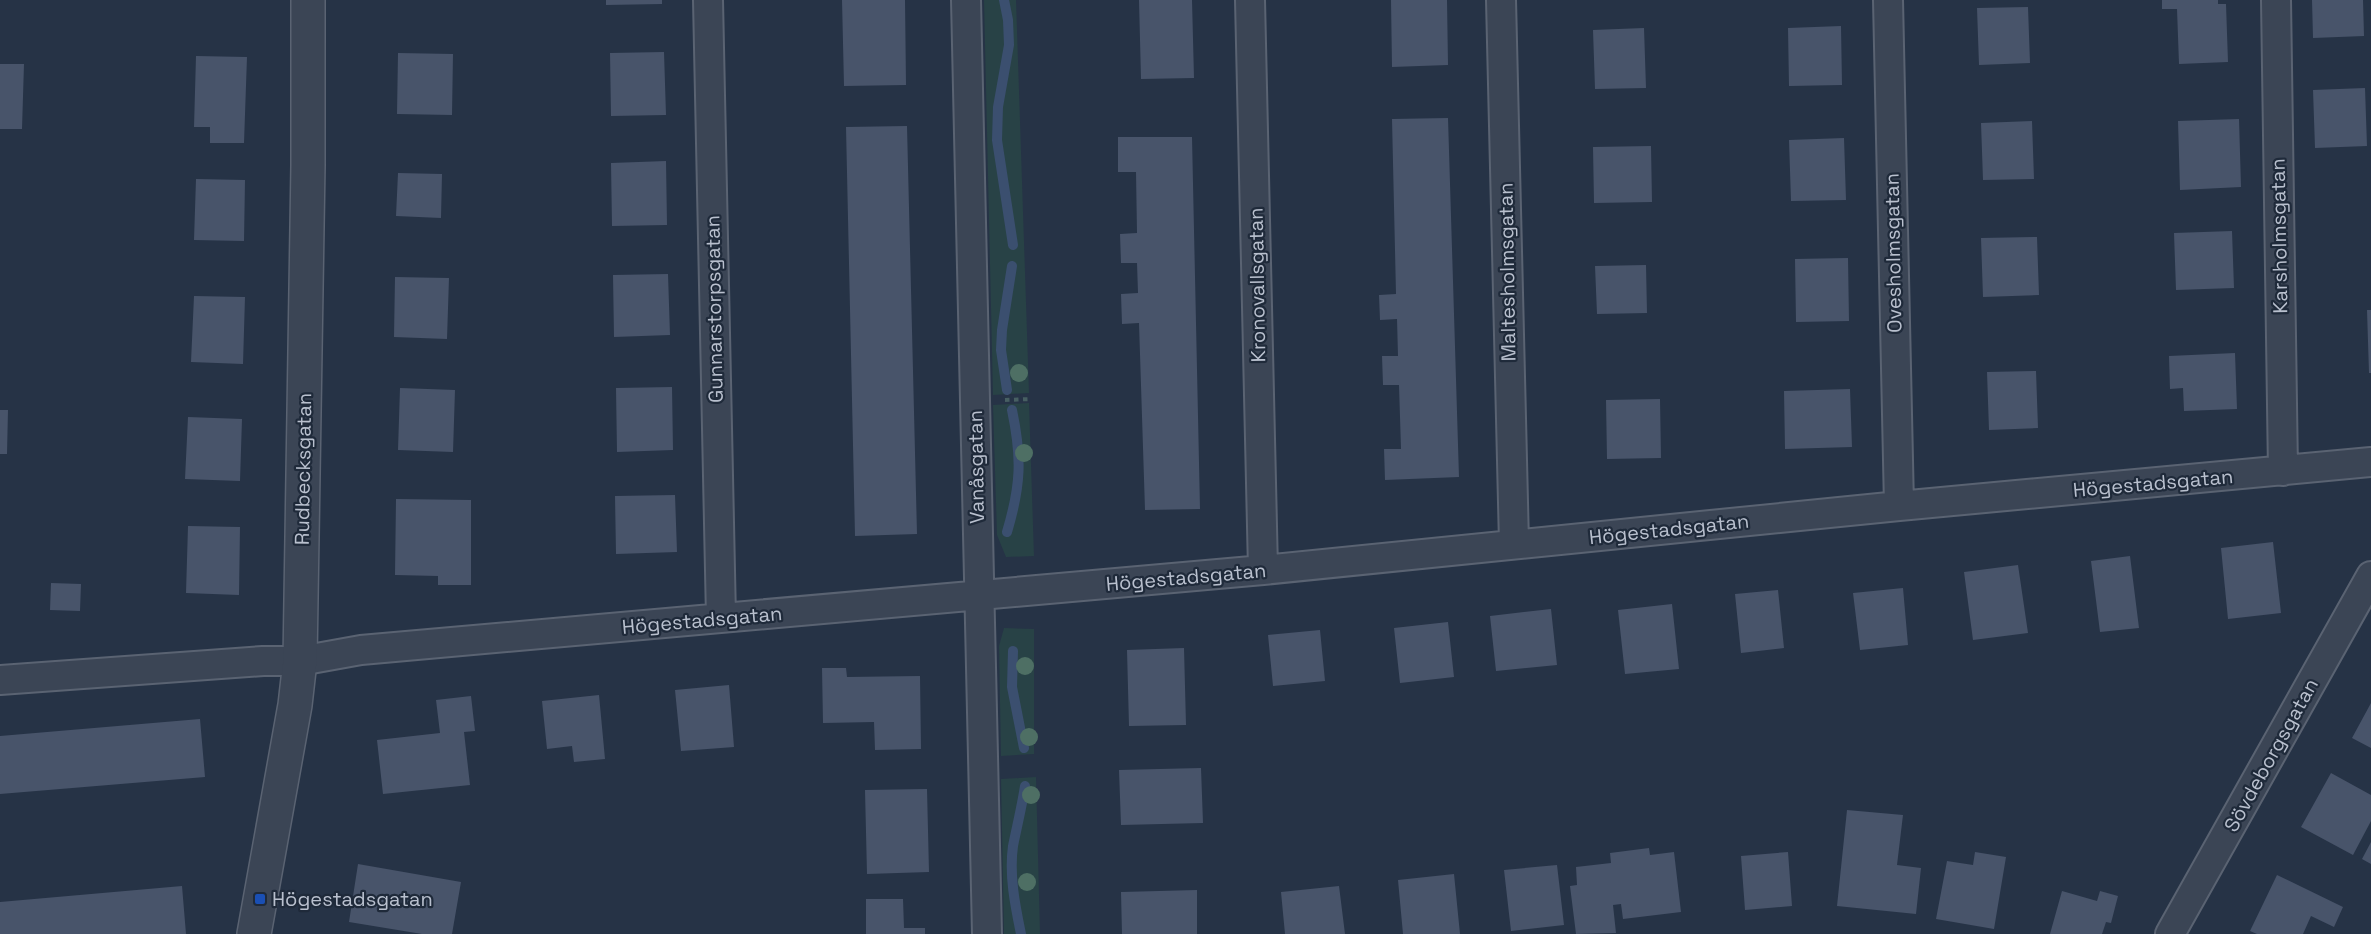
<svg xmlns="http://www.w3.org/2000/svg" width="2371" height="934" font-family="'Space Grotesk',sans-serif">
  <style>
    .green { fill: #284246 }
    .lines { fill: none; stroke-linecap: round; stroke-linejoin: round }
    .stream { stroke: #3b4f6f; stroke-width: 10 }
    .building { fill: #48546a }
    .minor-casing { stroke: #5a6372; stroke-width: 32 }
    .tertiary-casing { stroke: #5a6372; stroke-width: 36 }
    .path { stroke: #475f62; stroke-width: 4; stroke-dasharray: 4.5 4.5; stroke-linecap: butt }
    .minor { stroke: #3b4555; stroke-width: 28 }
    .tertiary { stroke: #3b4555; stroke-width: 33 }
    .tree { fill: #4e6f64 }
    .transit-dot { fill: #1a4fb4; stroke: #1f2a3a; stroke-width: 2 }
    .labels { text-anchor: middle; stroke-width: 4.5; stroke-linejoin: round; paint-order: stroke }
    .street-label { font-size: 20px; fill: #b9c0ce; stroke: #1f2a3a }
    .poi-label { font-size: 20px; fill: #b9c0ce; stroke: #1f2a3a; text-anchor: start }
  </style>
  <rect width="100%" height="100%" fill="#263346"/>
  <path class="green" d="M984 0H1016L1029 393 993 395Z
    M1029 403 1034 556 1006 557 997 535 993 405Z
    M1004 628 1034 629V754L1001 756 999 646Z
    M1036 777 1040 934H1004L1001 779Z"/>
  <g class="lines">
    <path class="stream" d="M1004 0 1008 20 1009 45 998 107 997 140 1013 245
      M1007 390 1001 350 1002 330 1012 266
      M1007 532C1021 485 1022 458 1012 410
      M1013 651 1012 687 1024 748
      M1021 934C1015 905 1009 875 1013 846 1017 826 1022 806 1025 786"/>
  </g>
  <path class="building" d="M606 0H662V4L606 5Z
    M842 0H905L906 85 844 86Z
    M1139 0H1192L1194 78 1141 79Z
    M1391 0H1447L1448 65 1392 67Z
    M2162 0H2218V4H2226L2228 62 2179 64 2177 9H2162Z
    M2312 0H2363L2364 36 2313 38Z
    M2028 7 2030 63 1979 65 1977 8Z
    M1841 26 1842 85 1789 86 1788 28Z
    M1644 28 1646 88 1595 89 1593 30Z
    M664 52 666 115 611 116 610 53Z
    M398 53 453 54 452 115 397 114Z
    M196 56 247 57 244 143H210V127H194Z
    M0 64H24L22 129H0Z
    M2365 88 2367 146 2315 148 2313 90Z
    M1448 118 1459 477 1385 480 1384 449H1401L1399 385H1383L1382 356H1398L1397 319 1380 320 1379 295 1396 294 1392 119Z
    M2239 119 2241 187 2180 190 2178 121Z
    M2032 121 2034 179 1983 180 1981 123Z
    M907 126 917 534 855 536 846 127Z
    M1118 137H1192L1200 509 1145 510 1139 323 1122 324 1121 294 1138 293 1137 263H1121L1120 234 1137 233 1136 172H1118Z
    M1844 138 1846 200 1791 201 1789 140Z
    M1651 146 1652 202 1594 203 1593 147Z
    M666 161 667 225 612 226 611 163Z
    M398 173 442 174 441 218 396 216Z
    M196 179 245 180 244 241 194 240Z
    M2232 231 2234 288 2176 290 2174 233Z
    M2037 237 2039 295 1983 297 1981 238Z
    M1848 258 1849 321 1796 322 1795 259Z
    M1646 265 1647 313 1597 314 1595 266Z
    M668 274 670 335 614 337 613 275Z
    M395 277 449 278 447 339 394 337Z
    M194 296 245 297 243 364 191 362Z
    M2367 310H2371V373H2369Z
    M2235 353 2237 409 2184 411 2183 388 2170 389 2169 356Z
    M2036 371 2038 428 1989 430 1987 372Z
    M672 387 673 450 617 452 616 388Z
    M400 388 455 390 453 452 398 450Z
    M1850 389 1852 447 1785 449 1784 391Z
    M1660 399 1661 458 1607 459 1606 400Z
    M0 410H8L7 454H0Z
    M188 417 242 419 240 481 185 479Z
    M675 495 677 552 616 554 615 496Z
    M396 499 471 500V585H438V576L395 575Z
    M188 526 240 527 239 595 186 593Z
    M2273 542 2281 613 2228 619 2221 548Z
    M2130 556 2139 628 2100 632 2091 561Z
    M2018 565 2028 633 1973 640 1964 572Z
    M51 583 81 584 80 611 50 610Z
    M1903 588 1908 645 1860 650 1853 593Z
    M1778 590 1784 648 1741 653 1735 594Z
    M1672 604 1679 669 1625 674 1618 610Z
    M1551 609 1557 665 1496 671 1490 616Z
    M1448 622 1454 677 1400 683 1394 628Z
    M1320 630 1325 681 1273 686 1268 635Z
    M1184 648 1186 725 1129 726 1127 650Z
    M822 668H846L847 677 920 676 921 749 875 750 874 722 823 723Z
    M729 685 734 747 681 751 675 690Z
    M599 695 605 759 574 762 572 746 547 749 542 701Z
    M471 696 475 731 464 732 470 785 383 794 377 740 440 733 436 700Z
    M2371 703V748L2352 738Z
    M200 719 205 777 0 794V736Z
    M1201 768 1203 823 1121 825 1119 770Z
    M2331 773 2371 795V821L2353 855 2301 827Z
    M927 789 929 872 867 874 865 790Z
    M1847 810 1903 815 1897 865 1921 868 1916 914 1837 906Z
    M2371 842V864L2362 859Z
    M1649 848 1650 855 1674 852 1681 912 1623 919 1621 904 1613 905 1616 933 1576 934 1570 886 1577 885 1576 867 1611 863 1610 853Z
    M1788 852 1792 906 1745 910 1741 856Z
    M1975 852 2006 857 1994 929 1936 919 1947 861 1973 865Z
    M358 864 461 882 452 934H422L349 922Z
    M1557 865 1564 925 1511 931 1504 870Z
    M1454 874 1460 934H1403L1398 880Z
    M2277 875 2343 907 2334 927 2311 916 2303 934H2257L2250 931Z
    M182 886 186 934H0V902Z
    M1339 886 1345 934H1285L1281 892Z
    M1197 890V934H1122L1121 892Z
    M2062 891 2097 901 2100 891 2118 896 2111 923 2106 922 2102 934H2050Z
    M866 899H903L904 928H925V934H866Z"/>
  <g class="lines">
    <g class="minor-casing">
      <path id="minor" d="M708 0 721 618
        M966 0 987 934
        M1250 0 1263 570
        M1501 0 1514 544
        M1888 0 1899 506
        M2276 0 2283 471
        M0 680 263 661H300L361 650 1263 570 1899 506 2371 462
        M2170 934 2371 576"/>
    </g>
    <g class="tertiary-casing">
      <path id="tertiary" d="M254 934 295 705 300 661 308 165V0"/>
    </g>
    <path class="path" d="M1005 400 1031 399"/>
    <use href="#minor" class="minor"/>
    <use href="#tertiary" class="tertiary"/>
  </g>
  <g class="tree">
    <circle cx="1019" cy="373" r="9"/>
    <circle cx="1024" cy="453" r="9"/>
    <circle cx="1025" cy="666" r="9"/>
    <circle cx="1029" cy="737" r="9"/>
    <circle cx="1031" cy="795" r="9"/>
    <circle cx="1027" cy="882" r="9"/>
  </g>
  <rect class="transit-dot" x="254" y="893" width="12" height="12" rx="3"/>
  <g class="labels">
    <g class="street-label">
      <text transform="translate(2279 236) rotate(-91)" y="7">Karsholmsgatan</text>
      <text transform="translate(1893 253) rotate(-91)" y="7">Ovesholmsgatan</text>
      <text transform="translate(1507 272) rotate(-91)" y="7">Maltesholmsgatan</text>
      <text transform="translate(1257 285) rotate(-91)" y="7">Kronovallsgatan</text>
      <text transform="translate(714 309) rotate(-91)" y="7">Gunnarstorpsgatan</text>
      <text transform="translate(976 467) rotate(-91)" y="7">Vanåsgatan</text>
      <text transform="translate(303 469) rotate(-89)" y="7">Rudbecksgatan</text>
      <text transform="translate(2153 483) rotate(-5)" y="7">Högestadsgatan</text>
      <text transform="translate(1669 529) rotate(-6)" y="7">Högestadsgatan</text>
      <text transform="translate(1186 577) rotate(-5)" y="7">Högestadsgatan</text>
      <text transform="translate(702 620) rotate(-5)" y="7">Högestadsgatan</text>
      <text transform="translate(2271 755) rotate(-61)" y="7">Sövdeborgsgatan</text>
    </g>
    <g class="poi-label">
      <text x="272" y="906">Högestadsgatan</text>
    </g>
  </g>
</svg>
